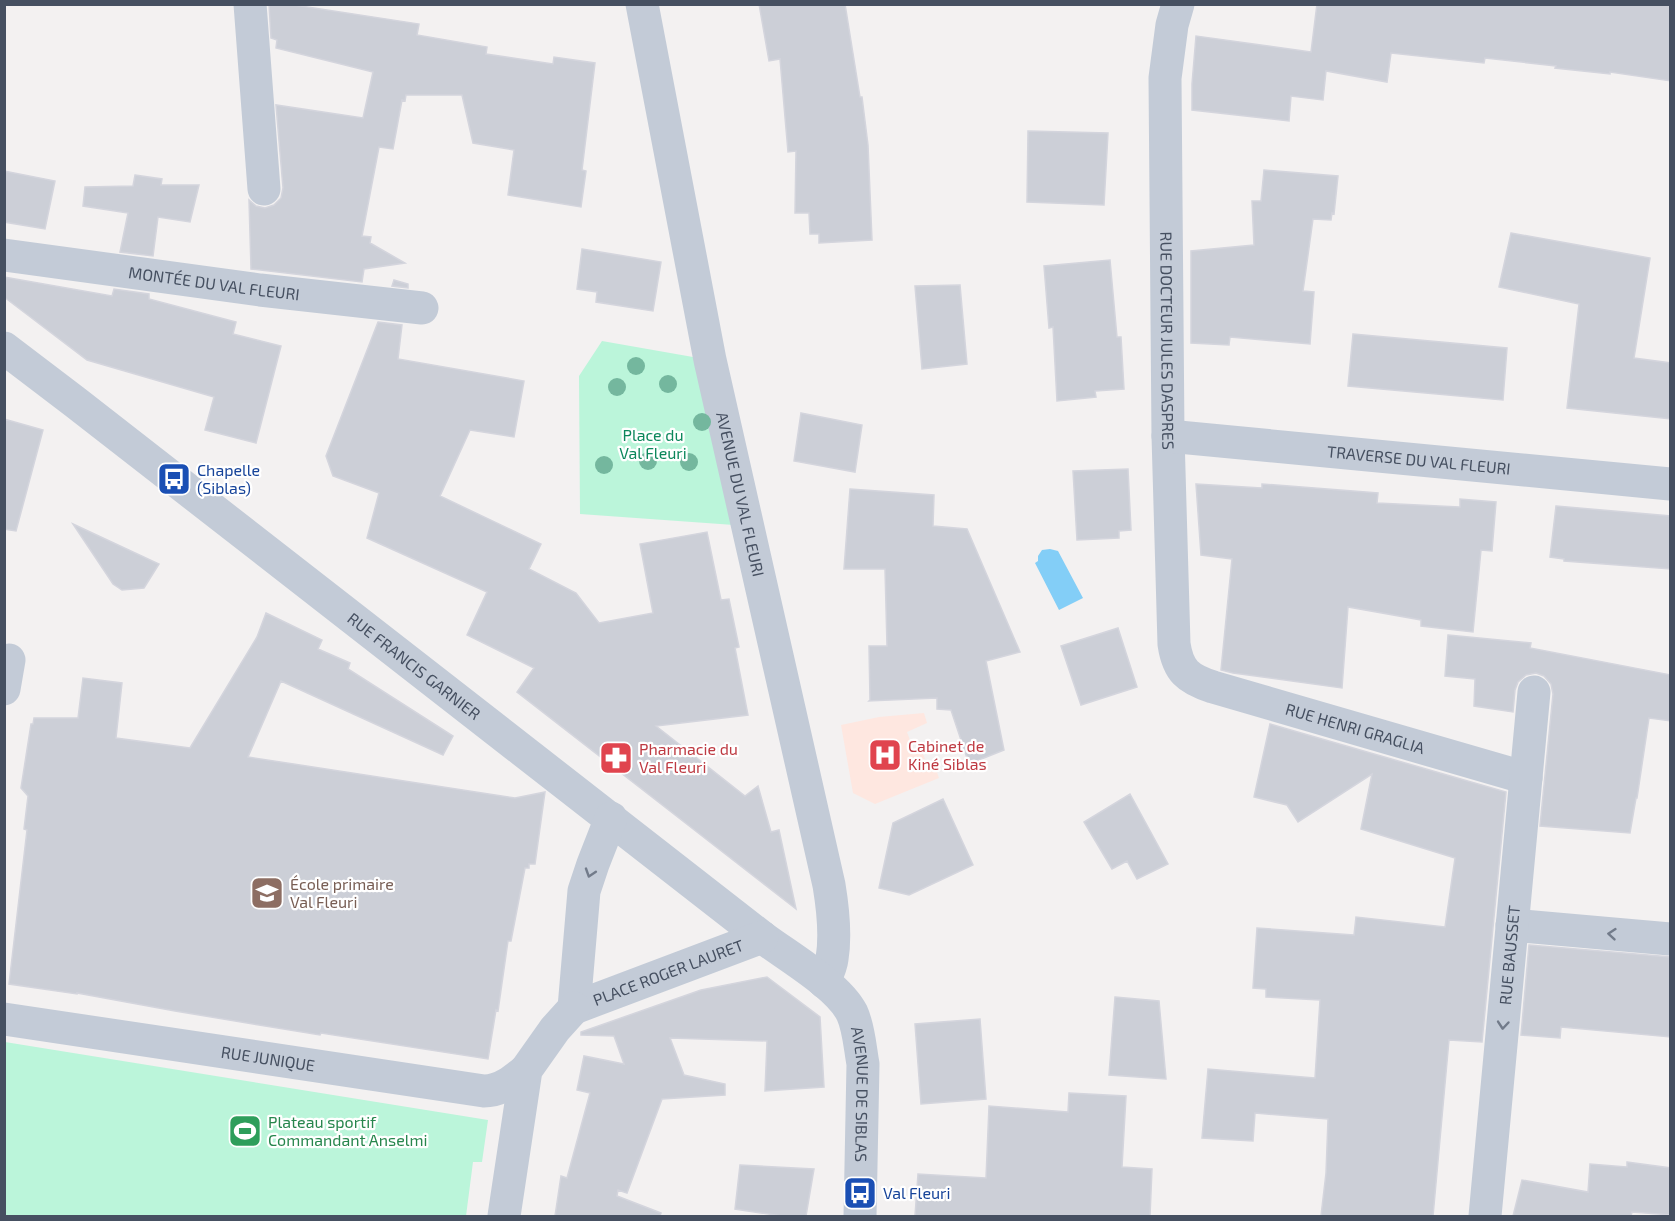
<svg xmlns="http://www.w3.org/2000/svg" width="1675" height="1221" font-family="'Exo 2',sans-serif">
  <style>
    .medical { fill: #fee7e0 }
    .green { fill: #bbf5da }
    .water { fill: #83cef7 }
    .building { fill: #cccfd7; stroke: #d4d5dd; stroke-width: 1.5 }
    .lines { fill: none; stroke-linecap: round; stroke-linejoin: round }
    .minor { stroke: #c3cbd7; stroke-width: 33 }
    .tree { fill: #74b79e }
    .oneway { stroke: #727b8a }
    .labels { text-anchor: middle; stroke-width: 4.5; stroke-linejoin: round; paint-order: stroke }
    .street-label { font-size: 16px; fill: #465061; stroke: #fff }
    .park-label { font-size: 16px; fill: #0c875b; stroke: #fff }
    .transit-label { font-size: 16px; fill: #164399; stroke: #fff; text-anchor: start }
    .health-label { font-size: 16px; fill: #be3a42; stroke: #fff; text-anchor: start }
    .education-label { font-size: 16px; fill: #785e54; stroke: #fff; text-anchor: start }
    .leisure-label { font-size: 16px; fill: #27864d; stroke: #fff; text-anchor: start }
  </style>
  <rect width="100%" height="100%" fill="#f3f1f1"/>
  <path class="medical" d="M924 713 927 723 907 732 914 751 921 749 925 759 918 761 921 770 935 766 939 778 875 804 853 793 841 725 879 717Z"/>
  <path class="green" d="M602 341 710 360 748 526 580 514 579 376Z
    M5 1042 488 1120 482 1162H473L466 1216H5Z"/>
  <path class="water" d="M1050 549 1058 551 1083 598 1059 610 1035 563 1038 561V556L1042 550Z"/>
  <path class="building" d="M269 4H288L419 24 417 35 487 47 486 54 553 64 554 57 595 63 582 170 586 171 581 207 508 195 514 150 473 143 462 95H406L405 101 402 100 393 149 379 147 362 236 371 237 370 243 405 263 364 269 362 282 251 269 249 200 256 206 265 208 274 205 281 198 283 188 276 105 363 118 373 72 276 48 277 40 271 38Z
    M759 4H845L860 97H862L868 145 872 240 819 243V234H810L809 213H795L796 151 788 152 780 59 769 61Z
    M1317 4H1671V81L1610 72V74L1555 68 1556 66 1485 58 1484 63 1391 53 1387 82 1326 71 1323 100 1291 96 1289 121 1192 110V84L1196 36 1311 52Z
    M1028 131 1108 133 1104 205 1027 202Z
    M1264 170 1338 176 1334 214 1332 213 1331 220 1313 219 1303 291 1314 292 1310 344 1230 337 1229 345 1191 343V251L1254 245 1252 201H1261Z
    M4 171 55 181 45 229 4 222Z
    M135 175 162 179 161 185H199L190 222 158 217 153 256 120 252 128 213 83 206 85 187 133 186Z
    M1511 233 1650 258 1634 358 1671 363V419L1567 408 1579 304 1499 287Z
    M582 249 661 262 653 311 596 302 597 292 577 289Z
    M1110 260 1117 337H1121L1124 389 1095 391 1096 397 1057 401 1053 327 1049 328 1044 266Z
    M4 277 112 296 114 289 149 294V299L236 322 233 334 281 346 256 443 205 430 214 397 87 360 4 297Z
    M394 280 408 284V288L392 286Z
    M960 285 967 364 922 369 915 286Z
    M378 322 402 325 398 359 524 381 514 437 470 430 440 496 541 544 529 569 576 593 599 623 653 613 640 544 707 532 721 600 729 599 739 647 735 648 748 715 656 726 745 796 758 786 771 832 779 830 796 909 517 692 534 668 467 635 487 592 367 538 379 493 333 476 326 456Z
    M1353 334 1507 348 1503 400 1348 386Z
    M801 413 862 425 855 472 794 461Z
    M4 419 43 430 16 531 4 529Z
    M1128 469 1131 530 1119 531V538L1077 540 1073 471Z
    M1196 484 1262 488V484L1378 493 1377 503 1460 507V499L1496 502 1492 551 1481 550 1473 632 1421 626V620L1348 607 1342 688 1233 673 1221 670 1232 559 1201 555Z
    M850 489 934 495 933 526 967 529 1020 652 986 661 1004 750 969 764 951 710 937 709V698L869 701 870 700 869 646H887L885 569H844Z
    M1556 506 1671 516V569L1564 561V559L1550 557Z
    M73 524 159 564 144 588 122 590 113 584Z
    M266 613 322 640 318 649 350 663 348 669 453 736 443 755 281 681 248 757 515 798 545 792 535 864H529V868H525L511 941H508L498 1011 496 1010 488 1059 321 1033 320 1035 259 1025 175 1011 77 993V994L9 984 27 830 24 829 28 796 21 788 31 724H33L34 718H78L83 678 122 683 116 738 190 748 257 637Z
    M1118 628 1137 687 1081 705 1061 646Z
    M1448 635 1531 643 1530 648 1671 675V721L1649 718 1637 798H1636L1630 833 1540 826 1553 694 1551 684 1544 676 1536 673 1526 675 1518 682 1515 690 1513 712 1474 706 1475 679 1445 676Z
    M1270 724 1506 792 1482 1042 1449 1040 1433 1216H1321L1326 1173 1328 1119 1255 1113 1253 1141 1202 1138 1208 1069 1315 1078 1320 1000 1266 997V989L1253 988 1257 928 1354 935 1356 917 1445 927 1455 858 1361 829 1372 774 1298 822 1287 805 1254 797Z
    M1130 794 1168 864 1137 879 1127 861 1112 869 1084 822Z
    M943 799 973 865 909 895 879 888 893 823Z
    M1529 945 1671 957V1037L1561 1027 1560 1038 1521 1035Z
    M767 977 820 1017 824 1087 765 1091 767 1041 670 1038 684 1075 725 1084V1095L662 1099 627 1193 618 1190 617 1196 661 1213 660 1216H555L561 1176 567 1178 590 1093 577 1090 584 1056 624 1064 614 1036 581 1035V1032L701 990Z
    M1115 997 1159 1001 1166 1079 1109 1075Z
    M980 1019 986 1099 921 1104 915 1024Z
    M1069 1093 1126 1096 1122 1167 1152 1169 1150 1216H915L918 1174 986 1178 989 1106 1068 1112Z
    M1627 1162 1671 1168V1215L1632 1212 1631 1216H1513L1522 1180 1588 1192 1590 1164 1627 1167Z
    M740 1165 814 1169 806 1216H781L735 1209Z"/>
  <g class="lines">
    <g class="minor">
      <path d="M250 4 264 189"/>
      <path id="s1" d="M642 4 710 360 829 885C833 909 836 935 832 959 831 967 827 975 824 982"/>
      <path id="s2" d="M1178 4 1172 25 1165 78 1168 436 1174 644C1178 671 1188 679 1213 687L1526 778"/>
      <path id="s3" d="M4 255 260 290 422 308"/>
      <path id="s4" d="M4 348 75 402 762 937C787 956 838 985 852 1013 859 1028 860 1048 863 1064L860 1216"/>
      <path id="s5" d="M1168 436 1670 484"/>
      <path d="M4 689 9 660"/>
      <path id="s6" d="M611 818 593 864 584 891 574 1008 762 937"/>
      <path d="M1512 925 1670 939"/>
      <path id="s7" d="M4 1019 484 1091C501 1091 514 1080 526 1070"/>
      <path d="M504 1216 526 1070 555 1029 574 1008"/>
      <path id="s8" d="M1485 1216 1534 692"/>
    </g>
  </g>
  <g class="tree">
    <circle cx="636" cy="366" r="9"/>
    <circle cx="668" cy="384" r="9"/>
    <circle cx="617" cy="387" r="9"/>
    <circle cx="702" cy="422" r="9"/>
    <circle cx="648" cy="461" r="9"/>
    <circle cx="689" cy="462" r="9"/>
    <circle cx="604" cy="465" r="9"/>
  </g>
  <defs><path id="oneway-chevron" d="M-2-3.5L2.5 0L-2 3.5" fill="none" stroke-width="1.6" stroke-linecap="round" stroke-linejoin="round" transform="scale(1.5)"/></defs>
  <g class="oneway">
    <use href="#oneway-chevron" transform="translate(590 873) rotate(108)"/>
    <use href="#oneway-chevron" transform="translate(1612 934) rotate(-175)"/>
    <use href="#oneway-chevron" transform="translate(1503 1025) rotate(95)"/>
  </g>
  <defs>
    <g id="bus-square" transform="scale(1.725)"><rect x="-9" y="-9" width="18" height="18" rx="4" fill="#1a4fb4" stroke="#fff"/><path d="M-5-6H5V4H4V6H2V4H-2V6H-4V4H-5ZM-3.5-4V0h7V-4ZM-3.5 1.2v1.5H-2V1.2ZM2 1.2v1.5H3.5V1.2Z" fill="#fff"/></g>
    <g id="hospital-square" transform="scale(1.725)"><rect x="-9" y="-9" width="18" height="18" rx="4" fill="#e0444e" stroke="#fff"/><path d="M-5-5h3v3.5h4V-5h3V5h-3V1.5h-4V5h-3Z" fill="#fff"/></g>
    <g id="pharmacy-square" transform="scale(1.725)"><rect x="-9" y="-9" width="18" height="18" rx="4" fill="#e0444e" stroke="#fff"/><path d="M-2-6h4v4h4v4h-4v4h-4v-4h-4v-4h4Z" fill="#fff"/></g>
    <g id="school-square" transform="scale(1.725)"><rect x="-9" y="-9" width="18" height="18" rx="4" fill="#8d6e63" stroke="#fff"/><path d="M0-5L7-2L0 1L-7-2ZM-4 1L0 2.5L4 1V4Q0 6-4 4Z" fill="#fff"/></g>
    <g id="stadium-square" transform="scale(1.725)"><rect x="-9" y="-9" width="18" height="18" rx="4" fill="#2e9e5b" stroke="#fff"/><path d="M0-5a6.5 5 0 1 0 0 10a6.5 5 0 1 0 0-10ZM-3.5-1.8h7v3.6h-7Z" fill="#fff"/></g>
  </defs>
  <g fill-rule="evenodd">
    <use href="#bus-square" x="174" y="479"/>
    <use href="#hospital-square" x="885" y="755"/>
    <use href="#pharmacy-square" x="616" y="758"/>
    <use href="#school-square" x="267" y="893"/>
    <use href="#stadium-square" x="245" y="1131"/>
    <use href="#bus-square" x="860" y="1193"/>
  </g>
  <g class="labels">
    <g class="street-label">
      <text dy="6" stroke="none"><textPath href="#s3" startOffset="212">MONTÉE DU VAL FLEURI</textPath></text>
      <text dy="6" stroke="none"><textPath href="#s2" startOffset="338">RUE DOCTEUR JULES DASPRES</textPath></text>
      <text dy="6" stroke="none"><textPath href="#s5" startOffset="252">TRAVERSE DU VAL FLEURI</textPath></text>
      <text dy="6" stroke="none"><textPath href="#s1" startOffset="500">AVENUE DU VAL FLEURI</textPath></text>
      <text dy="6" stroke="none"><textPath href="#s4" startOffset="519">RUE FRANCIS GARNIER</textPath></text>
      <text dy="6" stroke="none"><textPath href="#s2" startOffset="852">RUE HENRI GRAGLIA</textPath></text>
      <text dy="6" stroke="none"><textPath href="#s8" startOffset="262">RUE BAUSSET</textPath></text>
      <text dy="6" stroke="none"><textPath href="#s6" startOffset="296">PLACE ROGER LAURET</textPath></text>
      <text dy="6" stroke="none"><textPath href="#s7" startOffset="267">RUE JUNIQUE</textPath></text>
      <text dy="6" stroke="none"><textPath href="#s4" startOffset="1161">AVENUE DE SIBLAS</textPath></text>
    </g>
    <g class="park-label">
      <text x="653" y="441">Place du<tspan x="653" dy="18">Val Fleuri</tspan></text>
    </g>
    <g class="transit-label">
      <text x="197" y="476">Chapelle<tspan x="197" dy="18">(Siblas)</tspan></text>
      <text x="883" y="1199">Val Fleuri</text>
    </g>
    <g class="health-label">
      <text x="908" y="752">Cabinet de<tspan x="908" dy="18">Kiné Siblas</tspan></text>
      <text x="639" y="755">Pharmacie du<tspan x="639" dy="18">Val Fleuri</tspan></text>
    </g>
    <g class="education-label">
      <text x="290" y="890">École primaire<tspan x="290" dy="18">Val Fleuri</tspan></text>
    </g>
    <g class="leisure-label">
      <text x="268" y="1128">Plateau sportif<tspan x="268" dy="18">Commandant Anselmi</tspan></text>
    </g>
  </g>
  <rect width="1675" height="1221" fill="none" stroke="#465061" stroke-width="12"/>
</svg>
